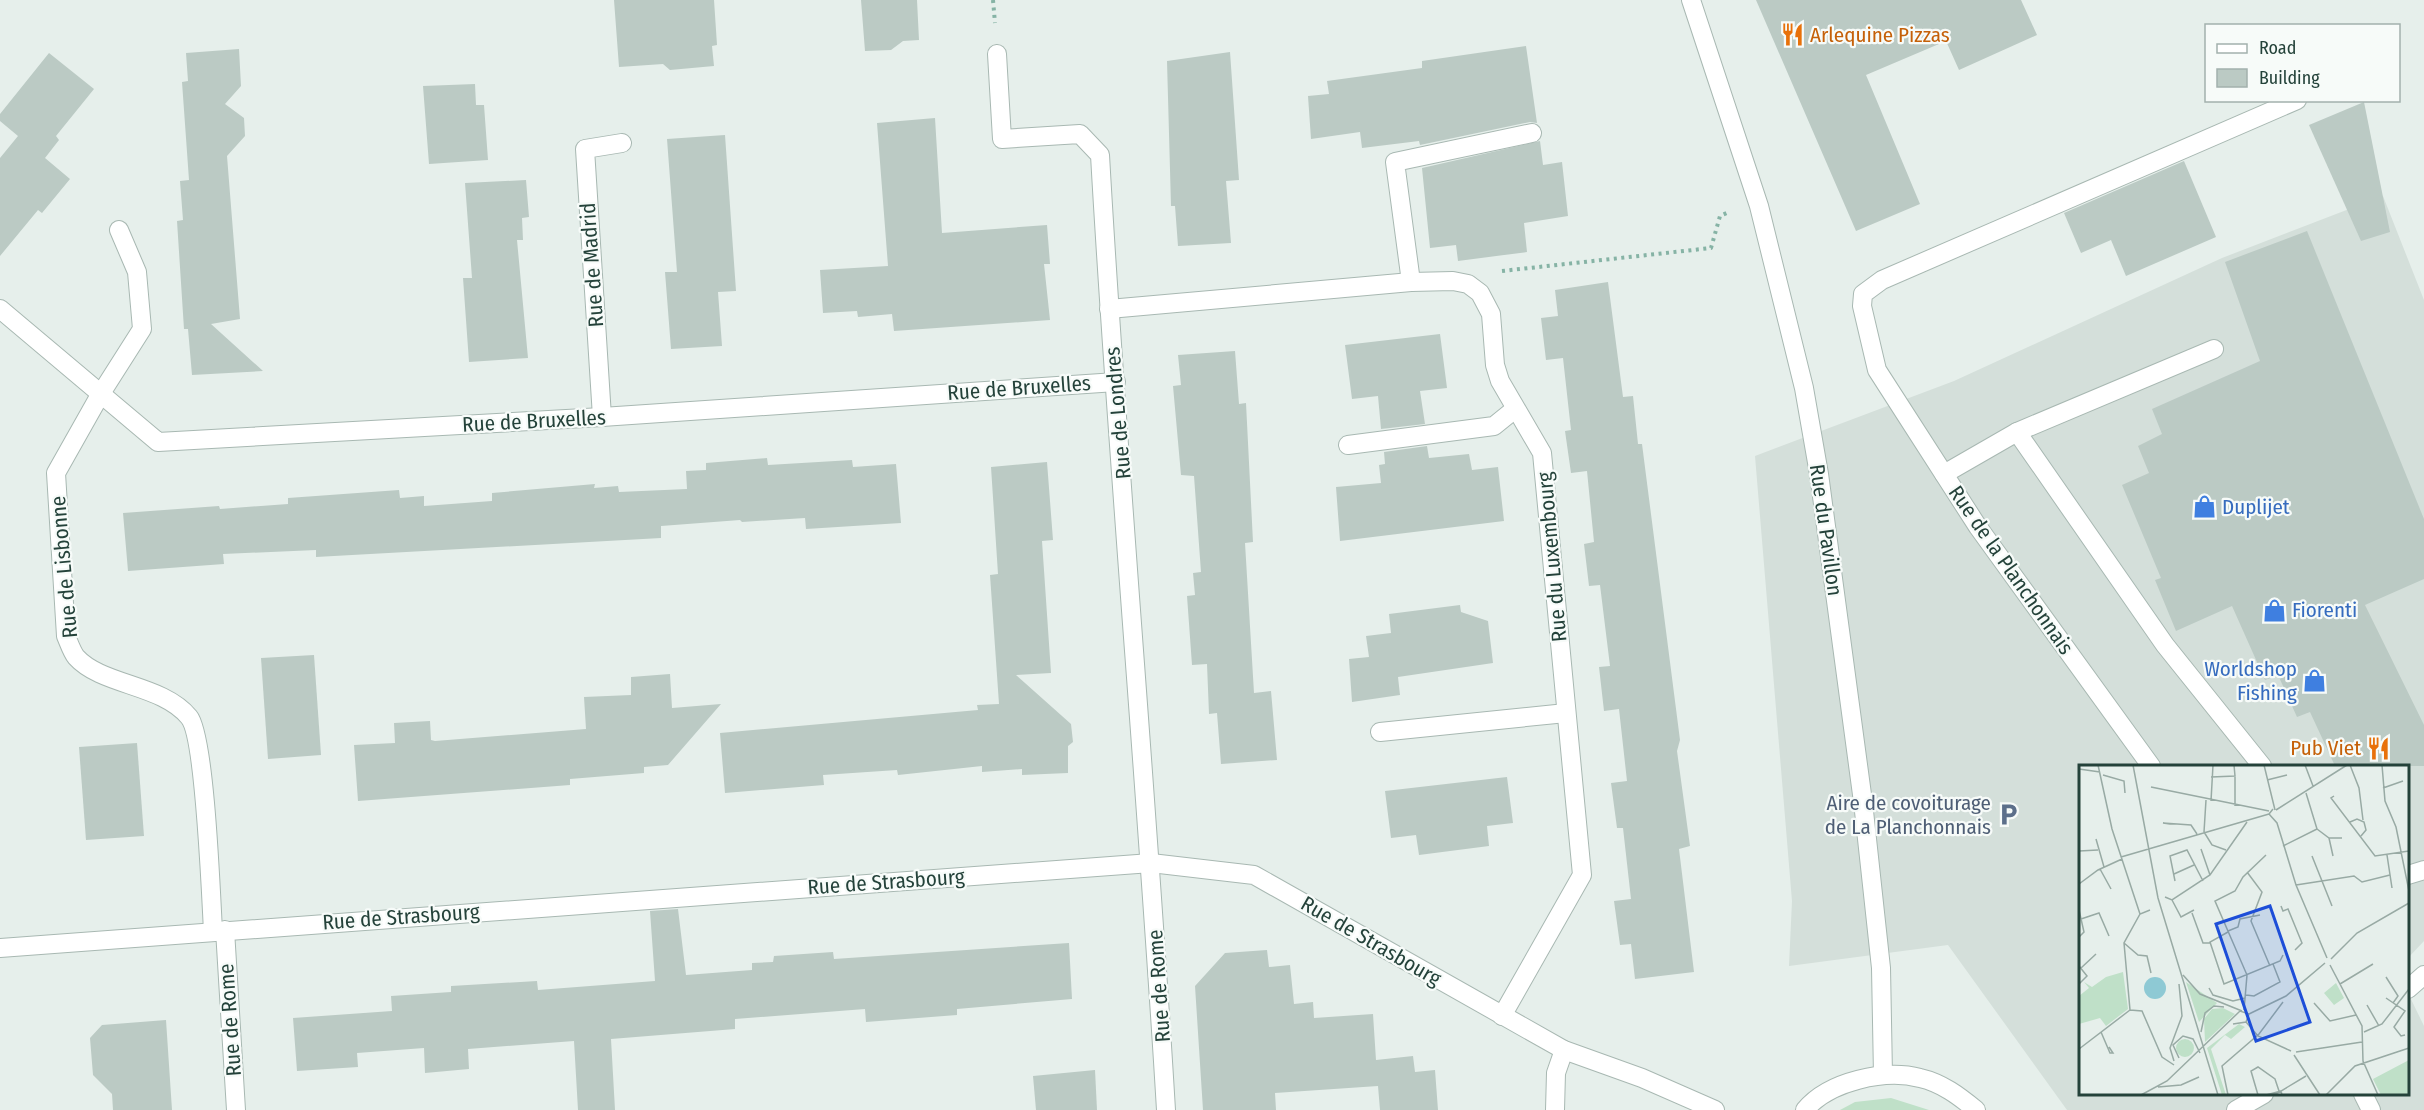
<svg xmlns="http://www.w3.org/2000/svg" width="2424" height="1110" viewBox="0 0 2424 1110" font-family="'Fira Sans Condensed',sans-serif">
	<rect width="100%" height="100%" fill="#e6efeb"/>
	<path fill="#d4dfda" d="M 2383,196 L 2424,300 L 2424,941 L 2408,958 L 2408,766 L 2080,766 L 2080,1094 L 2408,1094 L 2408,993 L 2424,1026 L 2424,1110 L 2067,1110 L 1948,945 L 1789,966 L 1792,901 L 1755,456 L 1954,381 L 2222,258 Z"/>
	<path fill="#bfe0c8" d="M 1891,1098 L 1929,1110 L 1840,1110 L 1855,1102 Z"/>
	<g fill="#bbcac4">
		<path d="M 614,0 L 714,0 L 717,45 L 712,46 L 714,66 L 670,70 L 663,64 L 619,67 Z"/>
		<path d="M 861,0 L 917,0 L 919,40 L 903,41 L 891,50 L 865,51 Z"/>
		<path d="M 1756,0 L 2021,0 L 2037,35 L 1959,70 L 1946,41 L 1866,75 L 1920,204 L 1856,231 Z"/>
		<path d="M 1526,46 L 1537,123 L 1530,122 L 1420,145 L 1419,141 L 1362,148 L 1360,132 L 1311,139 L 1308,96 L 1329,94 L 1327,81 L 1422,68 L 1422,61 Z"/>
		<path d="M 239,49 L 241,86 L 225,104 L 244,118 L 245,136 L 227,156 L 240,319 L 211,324 L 263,371 L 192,375 L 188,329 L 184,329 L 177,221 L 183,220 L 180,181 L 189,180 L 182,82 L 188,81 L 186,53 Z"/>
		<path d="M 1230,52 L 1239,180 L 1226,181 L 1231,243 L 1178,246 L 1175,206 L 1171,206 L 1167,61 Z"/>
		<path d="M 49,53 L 94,89 L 56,136 L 59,140 L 45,158 L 70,179 L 42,213 L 38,210 L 0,256 L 0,158 L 18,136 L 0,121 L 0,114 Z"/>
		<path d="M 475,84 L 476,105 L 484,105 L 488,160 L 429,164 L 423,86 Z"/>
		<path d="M 2364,102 L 2390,232 L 2361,241 L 2309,125 Z"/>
		<path d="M 935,118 L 942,233 L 1047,225 L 1050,264 L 1044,264 L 1050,320 L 894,331 L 892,314 L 858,317 L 857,311 L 823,313 L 820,270 L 888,266 L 877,123 Z"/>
		<path d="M 725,135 L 736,291 L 718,292 L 722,346 L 671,349 L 665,272 L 677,272 L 667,139 Z"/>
		<path d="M 1540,141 L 1543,165 L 1562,162 L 1568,216 L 1524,223 L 1527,252 L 1458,261 L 1456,245 L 1430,248 L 1422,168 Z"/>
		<path d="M 2184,161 L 2216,237 L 2126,276 L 2111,240 L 2081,253 L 2064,213 Z"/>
		<path d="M 526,180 L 529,217 L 522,218 L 523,240 L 517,240 L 528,358 L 469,362 L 463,278 L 472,278 L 465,183 Z"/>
		<path d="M 2307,231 L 2424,519 L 2424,579 L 2365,605 L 2424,725 L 2424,766 L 2335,766 L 2310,712 L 2297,717 L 2278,675 L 2265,680 L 2232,606 L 2176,631 L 2155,580 L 2161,578 L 2122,485 L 2149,473 L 2138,446 L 2162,434 L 2152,409 L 2260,361 L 2225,262 Z"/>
		<path d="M 1608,282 L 1623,397 L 1633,396 L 1638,444 L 1642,444 L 1680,740 L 1677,751 L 1690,846 L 1679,849 L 1694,972 L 1635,979 L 1631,944 L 1620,945 L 1614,901 L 1631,899 L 1623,828 L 1617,828 L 1611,783 L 1627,781 L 1619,709 L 1604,711 L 1599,667 L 1610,666 L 1600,585 L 1589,586 L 1584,544 L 1594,542 L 1587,471 L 1571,473 L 1565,431 L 1571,430 L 1563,358 L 1546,360 L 1541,318 L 1558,316 L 1555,290 Z"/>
		<path d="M 1440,334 L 1447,388 L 1420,391 L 1425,424 L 1381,429 L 1378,396 L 1352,399 L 1345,345 Z"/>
		<path d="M 1235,351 L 1239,404 L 1246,403 L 1253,542 L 1245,543 L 1254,693 L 1271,691 L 1277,760 L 1221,764 L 1217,713 L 1209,714 L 1207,664 L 1192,665 L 1187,596 L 1195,595 L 1193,573 L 1201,572 L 1194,476 L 1181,475 L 1173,386 L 1181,385 L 1178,355 Z"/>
		<path d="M 1427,446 L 1429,458 L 1469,454 L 1472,470 L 1498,467 L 1504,521 L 1340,541 L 1336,487 L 1381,483 L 1379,465 L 1385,464 L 1384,452 Z"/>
		<path d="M 767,458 L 768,465 L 852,460 L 853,467 L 896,464 L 901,523 L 806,529 L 805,518 L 742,522 L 740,520 L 661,526 L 661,538 L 316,557 L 316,550 L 223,554 L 224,564 L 128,571 L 123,513 L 219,506 L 220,509 L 288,504 L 288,498 L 399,490 L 400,498 L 424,496 L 424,506 L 492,501 L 492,493 L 595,484 L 594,488 L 618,486 L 619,492 L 687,489 L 686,471 L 706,470 L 706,463 Z"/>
		<path d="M 1047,462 L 1053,540 L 1042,541 L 1051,673 L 1016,675 L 1071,724 L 1073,742 L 1068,746 L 1068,773 L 1022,775 L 1022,769 L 982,772 L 982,766 L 898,775 L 897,770 L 823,775 L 824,785 L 725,793 L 720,733 L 978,710 L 977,705 L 999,704 L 990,575 L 998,574 L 991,467 Z"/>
		<path d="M 1460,605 L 1461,612 L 1488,621 L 1493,663 L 1398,677 L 1400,695 L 1352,702 L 1349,659 L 1369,657 L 1366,636 L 1391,633 L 1389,614 Z"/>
		<path d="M 314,655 L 321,755 L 268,759 L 261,658 Z"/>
		<path d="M 670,674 L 672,708 L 721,704 L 668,765 L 644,767 L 644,773 L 570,779 L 570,785 L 358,801 L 354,745 L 395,743 L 394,723 L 430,721 L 431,740 L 435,741 L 586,729 L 584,697 L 631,695 L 631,677 Z"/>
		<path d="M 137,743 L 144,836 L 86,840 L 79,747 Z"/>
		<path d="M 1507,777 L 1513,823 L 1487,826 L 1489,846 L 1419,855 L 1416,835 L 1391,838 L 1385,791 Z"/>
		<path d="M 678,909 L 686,975 L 752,970 L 752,963 L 773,962 L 774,956 L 833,952 L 834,959 L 1069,943 L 1072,999 L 957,1009 L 957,1015 L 866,1022 L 865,1009 L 735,1019 L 735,1029 L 611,1039 L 615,1110 L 578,1110 L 574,1041 L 468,1049 L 469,1069 L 425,1073 L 424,1048 L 357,1053 L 358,1067 L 297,1071 L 293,1018 L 392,1011 L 391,996 L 451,992 L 451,986 L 537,981 L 538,990 L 655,981 L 650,911 Z"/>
		<path d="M 1267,950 L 1269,967 L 1290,965 L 1294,1004 L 1313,1002 L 1314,1018 L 1373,1014 L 1376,1060 L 1413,1056 L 1415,1072 L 1435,1070 L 1438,1110 L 1380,1110 L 1378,1086 L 1275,1093 L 1276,1110 L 1203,1110 L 1195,986 L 1225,953 Z"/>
		<path d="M 166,1020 L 172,1110 L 113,1110 L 112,1094 L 93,1075 L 90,1038 L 102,1025 Z"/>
		<path d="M 1095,1070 L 1097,1110 L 1036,1110 L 1033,1076 Z"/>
	</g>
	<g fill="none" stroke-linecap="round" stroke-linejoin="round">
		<defs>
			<g id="minor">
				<path d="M 1691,0 L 1759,206 L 1804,388 L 1819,474 L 1863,802 L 1881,968 L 1883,1075"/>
				<path d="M 997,54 L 1002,139 L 1080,134 L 1100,155 C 1118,473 1147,791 1166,1110"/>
				<path d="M 119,230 L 137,272 L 142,329 L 100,395 L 56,473 L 66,636 C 69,643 72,652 76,657 C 102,686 162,684 189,717 C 205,736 211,896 213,931"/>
				<path d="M 1411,282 L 1395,162 L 1532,133"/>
				<path d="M 0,309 L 158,442 L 602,417 L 1116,382"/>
				<path d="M 1109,309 L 1411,282 L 1453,281 L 1468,284 L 1480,293 L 1491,314 L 1495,365 L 1500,381 L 1542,453 L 1582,875 L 1502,1016"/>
				<path d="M 602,417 L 585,149 L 622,143"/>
				<path d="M 2017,432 L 2165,645 L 2262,766"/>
				<path d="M 1348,445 L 1494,426 L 1515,409"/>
				<path d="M 1944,474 L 2017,432 L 2214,349"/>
				<path d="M 1380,732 L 1566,713"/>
				<path d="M 2151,766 L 1978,527 L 1877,370 L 1862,306 L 1863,294 L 1882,280 L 2297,100"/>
				<path d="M 2408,875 L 2424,870"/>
				<path d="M 225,930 L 236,1110"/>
				<path d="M 0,948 L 1151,863 L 1254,875 L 1564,1050 L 1642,1078 L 1715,1110"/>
				<path d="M 2408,989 L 2424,975"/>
				<path d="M 2363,1094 L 2371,1110"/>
				<path d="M 1555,1110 L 1556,1073 L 1564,1050"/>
				<path d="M 1805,1110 C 1829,1081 1885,1069 1920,1078 C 1942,1083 1959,1096 1976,1110"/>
				<path d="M 2236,1110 L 2264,1094"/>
			</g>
		</defs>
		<use href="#minor" stroke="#a8b8b2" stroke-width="20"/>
		<g stroke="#86b3a5" stroke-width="4" stroke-dasharray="3 4.5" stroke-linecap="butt">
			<path d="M 993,0 L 995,23"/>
			<path d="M 1502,271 L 1711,248 L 1720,216 L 1729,212"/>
		</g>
		<use href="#minor" stroke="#fff" stroke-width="18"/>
	</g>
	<defs>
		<symbol id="restaurant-bare" viewBox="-9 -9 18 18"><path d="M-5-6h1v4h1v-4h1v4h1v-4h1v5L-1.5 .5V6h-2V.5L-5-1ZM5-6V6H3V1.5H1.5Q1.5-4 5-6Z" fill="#e8710a" stroke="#f7fbf9" stroke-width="2.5" paint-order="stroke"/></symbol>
		<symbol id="shop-bare" viewBox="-9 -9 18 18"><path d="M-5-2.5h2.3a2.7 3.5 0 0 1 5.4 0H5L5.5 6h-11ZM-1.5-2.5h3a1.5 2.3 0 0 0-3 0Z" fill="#3f7fe0" stroke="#f7fbf9" stroke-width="2.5" paint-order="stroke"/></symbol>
		<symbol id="parking-bare" viewBox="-9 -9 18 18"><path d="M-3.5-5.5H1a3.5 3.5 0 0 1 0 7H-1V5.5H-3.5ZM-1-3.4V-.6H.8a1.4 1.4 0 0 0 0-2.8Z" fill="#5c6f8a" stroke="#f7fbf9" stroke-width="2.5" paint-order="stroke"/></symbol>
	</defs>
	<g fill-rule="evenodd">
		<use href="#restaurant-bare" x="1776" y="18" width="33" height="33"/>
		<use href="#shop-bare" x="2188" y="490" width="33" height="33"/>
		<use href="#shop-bare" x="2258" y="594" width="33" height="33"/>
		<use href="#shop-bare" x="2298" y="664" width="33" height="33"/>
		<use href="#restaurant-bare" x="2362" y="732" width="33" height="33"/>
		<use href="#parking-bare" x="1992" y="798" width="33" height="33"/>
	</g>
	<g text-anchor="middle" stroke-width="4.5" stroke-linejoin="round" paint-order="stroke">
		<g font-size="21" fill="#c56008" stroke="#f7fbf9" text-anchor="start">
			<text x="1810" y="42">Arlequine Pizzas</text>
			<text x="2361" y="755" text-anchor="end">Pub Viet</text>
		</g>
		<g font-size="21" fill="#24423a" stroke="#f7fbf9">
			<text transform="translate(592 265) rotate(-94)" y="7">Rue de Madrid</text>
			<text transform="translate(1019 388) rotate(-4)" y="7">Rue de Bruxelles</text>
			<text transform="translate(1118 413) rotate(-95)" y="7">Rue de Londres</text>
			<text transform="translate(534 421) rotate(-3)" y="7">Rue de Bruxelles</text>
			<text transform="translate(1826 530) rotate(82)" y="7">Rue du Pavillon</text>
			<text transform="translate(1552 557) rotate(-95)" y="7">Rue du Luxembourg</text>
			<text transform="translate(64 567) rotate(-95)" y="7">Rue de Lisbonne</text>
			<text transform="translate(2011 570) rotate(55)" y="7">Rue de la Planchonnais</text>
			<text transform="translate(886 882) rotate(-4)" y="7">Rue de Strasbourg</text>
			<text transform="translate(401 917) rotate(-4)" y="7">Rue de Strasbourg</text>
			<text transform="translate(1371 941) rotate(30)" y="7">Rue de Strasbourg</text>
			<text transform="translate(1159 986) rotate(-94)" y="7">Rue de Rome</text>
			<text transform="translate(230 1020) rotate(-94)" y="7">Rue de Rome</text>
		</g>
		<g font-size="21" fill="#366cbe" stroke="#f7fbf9" text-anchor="start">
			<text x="2222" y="514">Duplijet</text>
			<text x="2292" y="617">Fiorenti</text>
			<text x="2297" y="676" text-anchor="end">Worldshop<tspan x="2297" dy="24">Fishing</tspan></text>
		</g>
		<g font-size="21" fill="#4e5e75" stroke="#f7fbf9" text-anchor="end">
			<text x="1991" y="810">Aire de covoiturage<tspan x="1991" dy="24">de La Planchonnais</tspan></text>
		</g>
	</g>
	<g transform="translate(2079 765)">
		<rect width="330" height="330" fill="#e6efeb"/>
		<path d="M 44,207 L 49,244 L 27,261 L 21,253 L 0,259 L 0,231 L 10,223 L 5,217 L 13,222 L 27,212 ZM 107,217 L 138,238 L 120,257 ZM 257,218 L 265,233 L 255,240 L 245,228 ZM 144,243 L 156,249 L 126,277 L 125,254 L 133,244 ZM 160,259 L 166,262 L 152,274 L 146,270 L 132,284 L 147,330 L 143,330 L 128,283 ZM97 283a9 9 0 1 1 18 0a9 9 0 1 1-18 0ZM 330,295 L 330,330 L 302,330 L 294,314 Z" fill="#bfe0c8"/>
		<path d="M65 223a11 11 0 1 1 22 0a11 11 0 1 1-22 0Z" fill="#8ec9d4"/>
		<path fill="none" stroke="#98aaa4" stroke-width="1.5" d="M 19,0 L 33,64 L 61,149M 54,0 L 79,133 L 139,330M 185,0 L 196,45M 226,0 L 234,21M 271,0 L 280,23 L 284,55M 303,0 L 306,36 L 317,62 L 330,126M 0,4 L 21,7M 24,10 L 45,16 L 46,28M 156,11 L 156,41M 132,12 L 156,11 L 155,0M 188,15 L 208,10M 72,22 L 190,46M 304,23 L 324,16M 227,28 L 238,64M 255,31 L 252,33 L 296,91 L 330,86M 127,35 L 125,67 L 133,80 L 147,85M 132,36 L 134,0M 194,44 L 190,49 L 198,58 L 217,120 L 248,193M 197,45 L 268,0M 271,57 L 278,54 L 285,57 L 287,65 L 282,71M 91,59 L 84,58 L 112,60 L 118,69M 238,64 L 250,73 L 263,73M 250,73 L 254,91M 17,74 L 25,102M 204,81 L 238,64M 122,84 L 131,110M 0,86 L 19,85M 308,90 L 313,123M 233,91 L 253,141M 42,92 L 190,49M 21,104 L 32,124M 168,107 L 183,127 L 172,156 L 191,201M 95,109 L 115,100M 96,116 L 91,91 L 108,85 L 124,116M 0,119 L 19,105 L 43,94M 217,120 L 275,111 L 283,117 L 311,110M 86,132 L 93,135 L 131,110 L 168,57M 93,135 L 102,152 L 115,145M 202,141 L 204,146 L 209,144 L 223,178 L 216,185M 0,145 L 5,167 L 0,172M 113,148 L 124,178 L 131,178M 2,154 L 20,148 L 30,171M 149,166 L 159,162 L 161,154 L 181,150M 149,167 L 131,177 L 145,219 L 201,196 L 204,190M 45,178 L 59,190 L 68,191 L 72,208M 252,194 L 278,168 L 330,138M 251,200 L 283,261 L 284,296 L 299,330M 0,201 L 8,211 L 0,219M 2,203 L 17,189M 104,210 L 121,229 L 163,246M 307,212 L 319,231 L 314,238M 261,219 L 294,199M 130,223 L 134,230 L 154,236 L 166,233M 167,230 L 175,231 L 201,217 L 194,199M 307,233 L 326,246 L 315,262 L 322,271 L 326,270M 235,238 L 251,256 L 277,250M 288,240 L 300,261M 51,245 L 63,246 L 83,292 L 95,300M 165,245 L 168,210 L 136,136 L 156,126 L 164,112 L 187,90M 170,249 L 207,231 L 246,198M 167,257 L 179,271 L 212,286M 154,259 L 167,257 L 170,249M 22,267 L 31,288 L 34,288 L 30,282M 122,267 L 126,248 L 135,241 L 145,242M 285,267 L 303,259 L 330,224M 0,284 L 51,245 L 45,178 L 61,149 L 71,145M 217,287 L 283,277M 215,290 L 241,330M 100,293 L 94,280 L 104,271 L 114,274 L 121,288M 95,296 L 91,283 L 103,251 L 100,219M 79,322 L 102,320 L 120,312M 62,330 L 88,316 L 161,246 L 170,249M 149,330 L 143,301 L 180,269 L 204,237M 179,330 L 172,306 L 179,302 L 196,314 L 200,326M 187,330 L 202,326 L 195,330M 203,330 L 202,326 L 227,311M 247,330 L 276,301 L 330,283"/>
		<path fill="#1d4ed8" fill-opacity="0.15" stroke="#1d4ed8" stroke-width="3" d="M 191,141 L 231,257 L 177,276 L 137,159 Z"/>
		<rect width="330" height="330" fill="none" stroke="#24423a" stroke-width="3"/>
	</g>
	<rect x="2205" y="24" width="195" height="78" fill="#f7fbf9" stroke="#a3b1ad" stroke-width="1.5"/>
	<rect x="2217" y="44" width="30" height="9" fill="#ffffff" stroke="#a3b1ad" stroke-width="1.5"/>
	<text x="2259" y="54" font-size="18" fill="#24423a">Road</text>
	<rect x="2217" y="69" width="30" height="18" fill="#bbcac4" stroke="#a3b1ad" stroke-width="1.5"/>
	<text x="2259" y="84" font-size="18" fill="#24423a">Building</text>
</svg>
